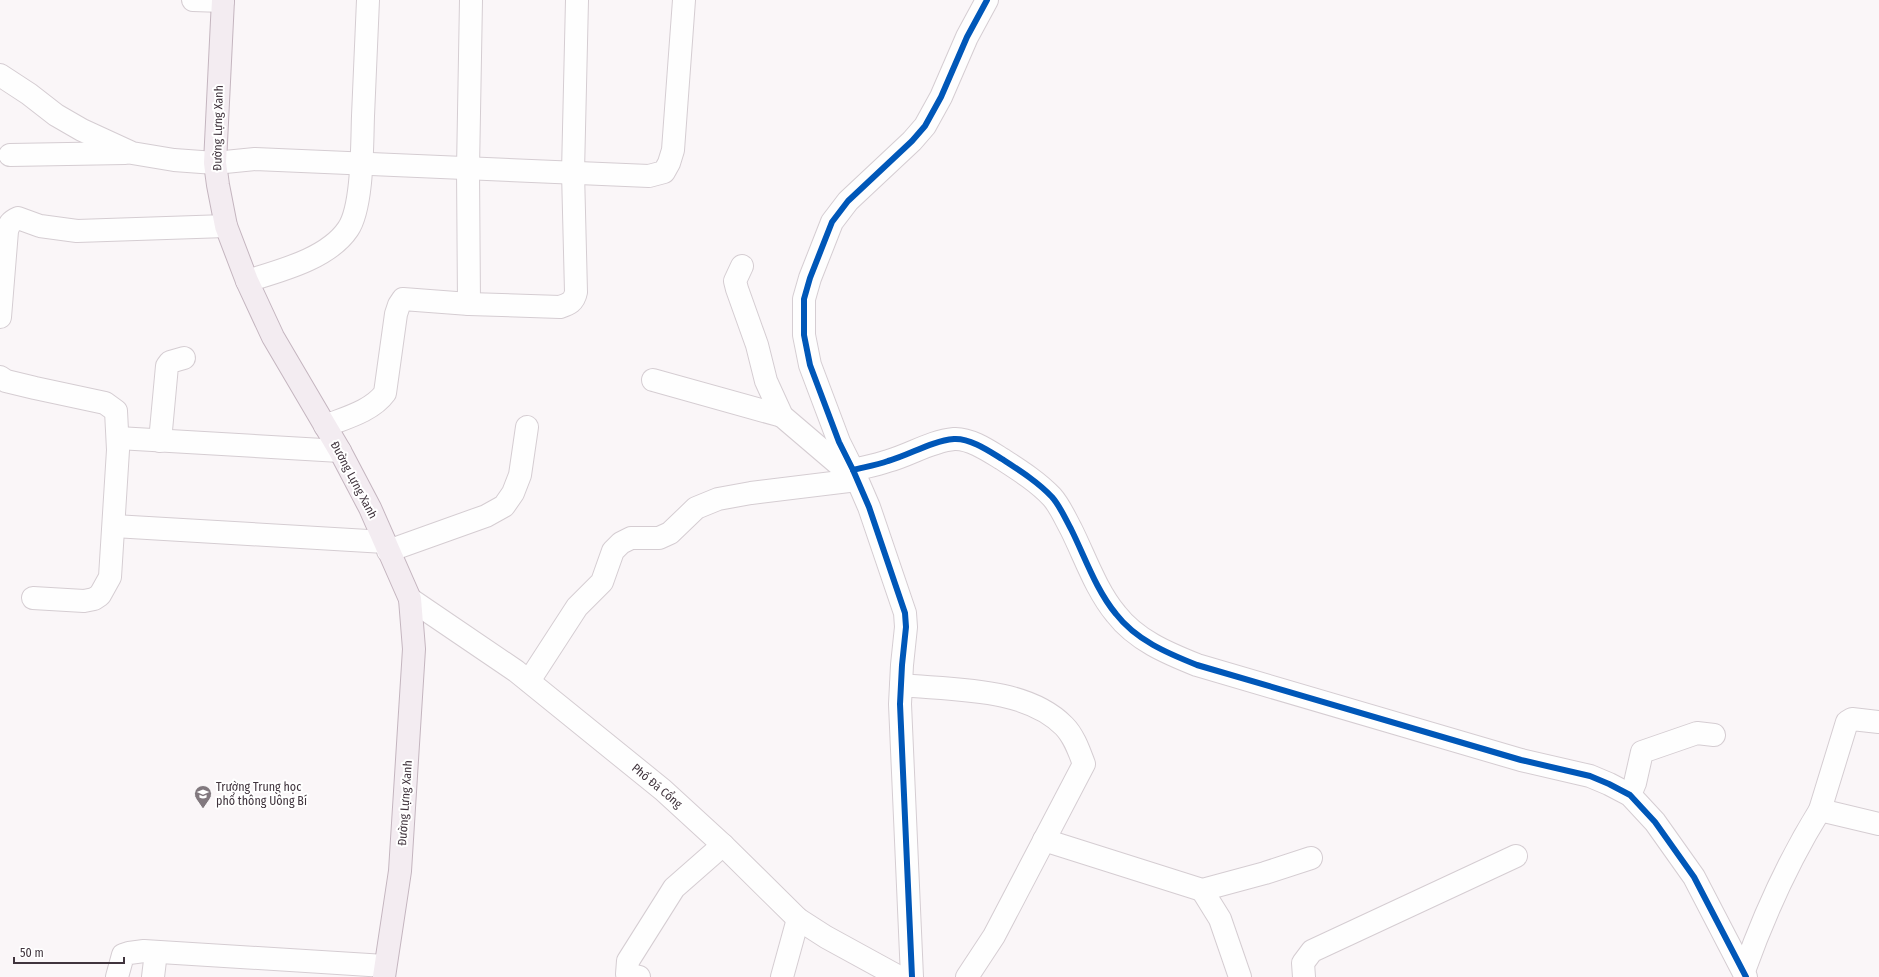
<svg xmlns="http://www.w3.org/2000/svg" width="1879" height="977" viewBox="0 0 1879 977" font-family="'Fira Sans Condensed',sans-serif">
	<rect width="100%" height="100%" fill="#faf6f8"/>
	<g fill="none" stroke-linecap="round" stroke-linejoin="round">
		<defs>
			<g id="minor">
				<path d="M 193,0 L 223,1"/>
				<path d="M 0,75 L 29,94 L 56,115 L 82,130 L 132,153 L 174,160 L 215,163 L 255,159 L 649,176 L 664,172 L 669,163 L 673,150 L 684,0"/>
				<path d="M 10,155 L 125,153"/>
				<path d="M 742,266 L 735,281 L 737,289 L 757,345 L 766,381 L 782,416 L 850,474"/>
				<path d="M 247,281 C 279,271 328,259 348,229 C 363,207 362,143 363,116 C 365,77 366,39 368,0"/>
				<path d="M 469,304 L 468,169 L 471,0"/>
				<path d="M 0,317 L 7,231 C 9,224 11,221 18,218 L 40,226 L 77,231 L 226,226"/>
				<path d="M 0,377 L 6,381 L 35,388 L 105,403 L 116,411 L 118,450 L 110,577 L 100,595 L 94,599 L 84,601 L 33,598"/>
				<path d="M 653,380 L 782,416"/>
				<path d="M 325,426 C 345,418 372,411 385,393 L 396,314 L 399,305 L 403,299 L 469,304 L 560,307 C 569,304 574,302 576,292 L 573,172 L 577,0"/>
				<path d="M 118,438 L 340,451"/>
				<path d="M 160,441 L 167,366 L 170,362 L 184,358"/>
				<path d="M 853,470 C 865,467 877,465 888,461 C 910,455 931,441 954,439 C 970,438 989,451 1002,459 C 1019,470 1038,482 1052,497 C 1060,506 1065,518 1071,529 C 1085,557 1096,590 1116,614 C 1136,640 1167,653 1197,665 L 1521,760 L 1590,776 L 1609,784 L 1630,795 L 1655,822 L 1694,877 L 1746,977"/>
				<path d="M 114,526 L 385,542"/>
				<path d="M 388,551 L 486,516 L 504,506 L 513,493 L 520,475 L 527,427"/>
				<path d="M 410,599 L 516,671 L 663,790 L 723,845 L 798,919 L 826,937 L 899,977"/>
				<path d="M 529,681 L 577,607 L 602,582 L 613,551 L 621,543 L 631,538 L 659,538 L 670,533 L 696,508 L 718,499 L 751,493 L 857,480"/>
				<path d="M 901,685 C 952,690 1026,687 1064,726 C 1074,736 1079,751 1084,764 L 994,936 L 967,977"/>
				<path d="M 1630,795 L 1635,783 L 1642,752 L 1697,733 L 1714,735"/>
				<path d="M 1820,810 L 1847,722 L 1852,719 L 1879,722"/>
				<path d="M 1044,840 L 1202,890 L 1265,873 L 1311,858"/>
				<path d="M 1202,890 L 1220,919 L 1240,977"/>
				<path d="M 1744,971 C 1764,915 1789,860 1820,810 L 1879,824"/>
				<path d="M 117,977 L 123,955 L 129,953 L 144,951 L 385,966"/>
				<path d="M 153,977 L 156,952"/>
				<path d="M 639,977 L 627,974 L 628,961 L 674,888 L 723,845"/>
				<path d="M 782,977 L 798,919"/>
				<path d="M 912,977 L 900,704 L 902,665 L 906,627 L 905,613 L 869,507 L 853,470 L 839,442 L 810,365 L 804,335 L 804,299 L 810,278 L 832,222 L 848,201 L 912,141 L 925,126 L 941,97 L 967,37 L 987,0"/>
				<path d="M 1304,977 L 1303,963 L 1312,951 L 1516,856"/>
			</g>
			<path id="major" d="M 223,0 L 215,163 L 218,185 L 226,226 L 247,281 L 273,337 L 340,451 L 370,508 L 410,599 L 414,649 L 400,871 L 384,977"/>
		</defs>
		<use href="#minor" stroke="#d5cdd2" stroke-width="24"/>
		<use href="#major" stroke="#c4b5bf" stroke-width="24"/>
		<use href="#minor" stroke="#fefefe" stroke-width="22"/>
		<use href="#major" stroke="#f3ecf1" stroke-width="22"/>
		<defs>
			<g id="cycleway">
				<path d="M 853,470 C 865,467 877,465 888,461 C 910,455 931,441 954,439 C 970,438 989,451 1002,459 C 1019,470 1038,482 1052,497 C 1060,506 1065,518 1071,529 C 1085,557 1096,590 1116,614 C 1136,640 1167,653 1197,665 L 1521,760 L 1590,776 L 1609,784 L 1630,795 L 1655,822 L 1694,877 L 1746,977"/>
				<path d="M 912,977 L 900,704 L 902,665 L 906,627 L 905,613 L 869,507 L 853,470 L 839,442 L 810,365 L 804,335 L 804,299 L 810,278 L 832,222 L 848,201 L 912,141 L 925,126 L 941,97 L 967,37 L 987,0"/>
			</g>
		</defs>
		<use href="#cycleway" stroke="#fff" stroke-width="8"/>
		<use href="#cycleway" stroke="#0057b8" stroke-width="6"/>
	</g>
	<defs>
		<symbol id="school-pin" viewBox="-11 -11 22 30"><path d="M0 17L-7.5 6A9.5 9.5 0 1 1 7.5 6Z" fill="#81787e" stroke="#fff"/><path d="M0-5L7-2L0 1L-7-2ZM-4 1L0 2.5L4 1V4Q0 6-4 4Z" fill="#fff"/></symbol>
	</defs>
	<g fill-rule="evenodd">
		<use href="#school-pin" x="193" y="784" width="20" height="27"/>
	</g>
	<g text-anchor="middle" stroke-width="4" stroke-linejoin="round" paint-order="stroke">
		<g font-size="12" fill="#40343d" stroke="#fff">
			<text transform="translate(218 128) rotate(-89)" y="4">Đường Lựng Xanh</text>
			<text transform="translate(354 480) rotate(62)" y="4">Đường Lựng Xanh</text>
			<text transform="translate(657 786) rotate(40)" y="4">Phố Đá Cổng</text>
			<text transform="translate(405 803) rotate(-86)" y="4">Đường Lựng Xanh</text>
		</g>
		<g font-size="12" fill="#40343d" stroke="#fff" text-anchor="start">
			<text x="216" y="791">Trường Trung học<tspan x="216" dy="14">phổ thông Uông Bí</tspan></text>
		</g>
	</g>
	<path d="M14 957v6h110v-6" fill="none" stroke="#40343d" stroke-width="2"/>
	<text x="20" y="957" font-size="12" fill="#40343d" stroke="#ffffff" stroke-width="3" paint-order="stroke">50 m</text>
</svg>
